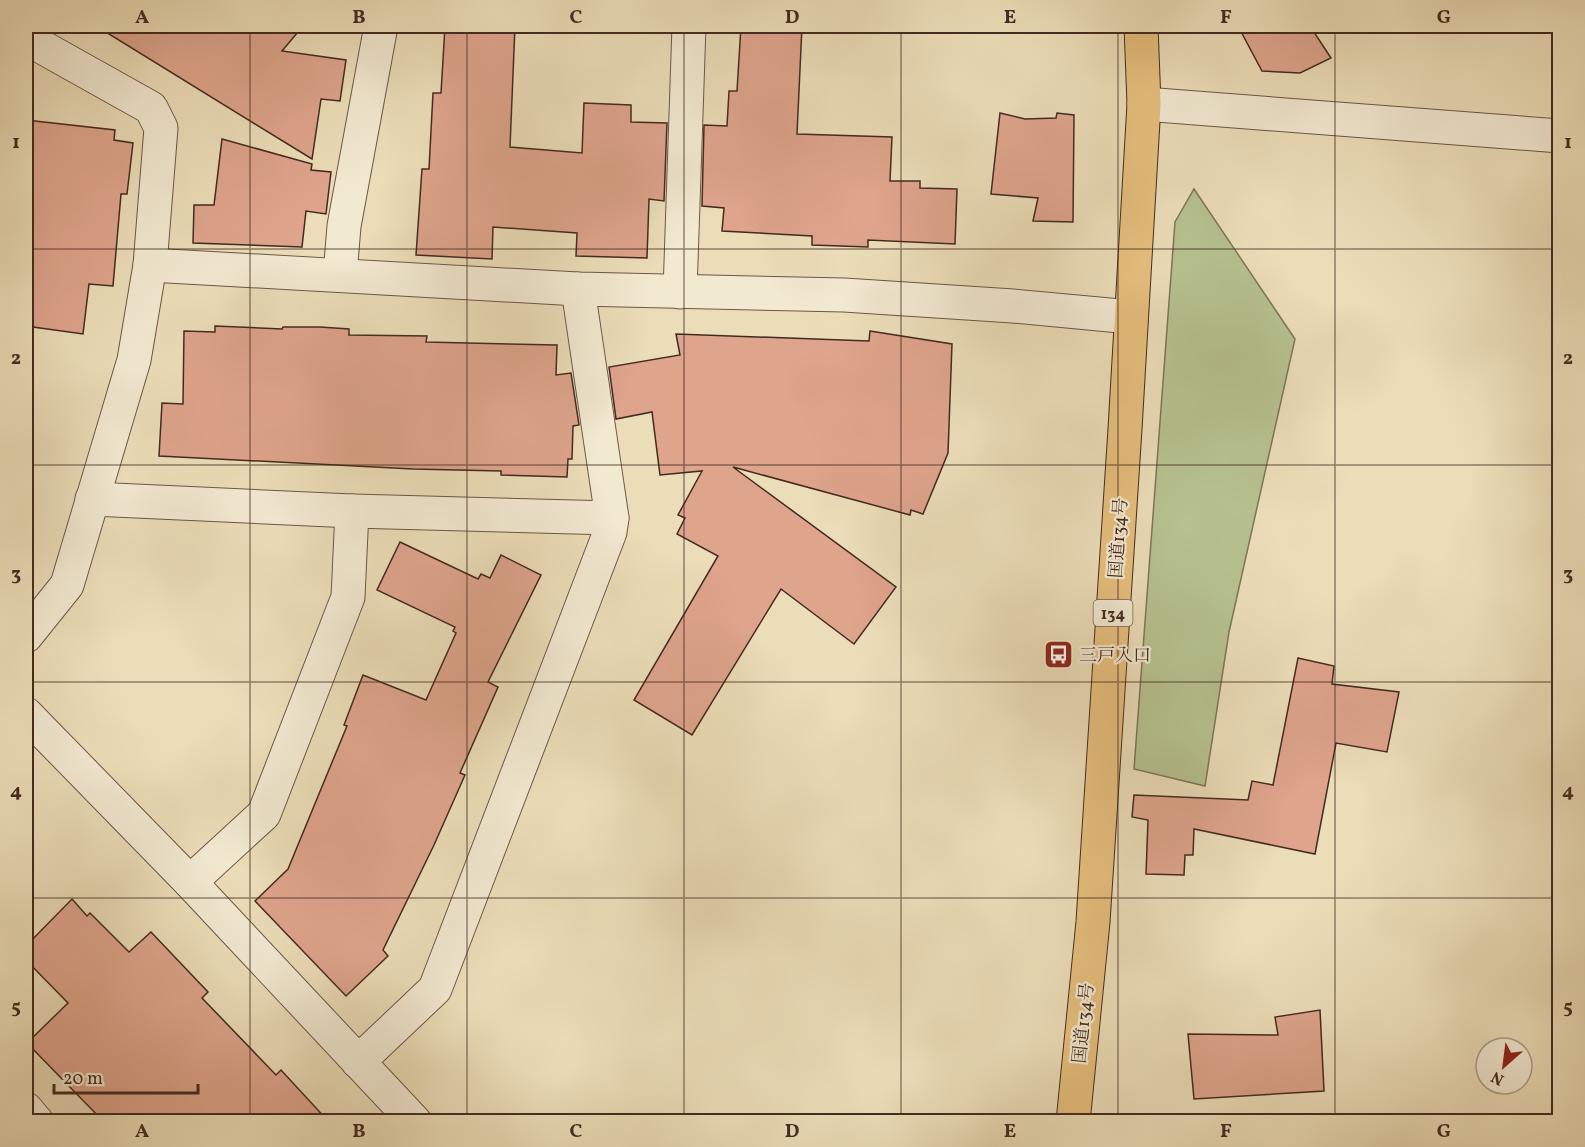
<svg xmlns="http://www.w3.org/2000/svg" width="1585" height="1147" viewBox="0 0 1585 1147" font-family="Vollkorn,'Noto Serif JP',serif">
	<rect width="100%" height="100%" fill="#ebddb8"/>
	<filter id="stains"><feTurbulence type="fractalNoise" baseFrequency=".00333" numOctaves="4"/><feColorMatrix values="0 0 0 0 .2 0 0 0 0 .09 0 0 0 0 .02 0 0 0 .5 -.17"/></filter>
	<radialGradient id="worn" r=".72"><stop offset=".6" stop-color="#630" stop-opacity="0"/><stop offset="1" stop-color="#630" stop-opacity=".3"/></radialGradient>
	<path fill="#b6c190" stroke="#7c7658" stroke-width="1.5" d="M 1194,189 L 1295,339 L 1229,632 L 1205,786 L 1134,769 L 1175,222 Z"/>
	<g fill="#dea48c" stroke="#432a20" stroke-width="1.5">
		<path d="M 96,26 L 303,26 L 282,51 L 346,60 L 340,101 L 321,99 L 312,159 Z"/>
		<path d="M 445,26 L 515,26 L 510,147 L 582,153 L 584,103 L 631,105 L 631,122 L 667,123 L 664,201 L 649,199 L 647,258 L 576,256 L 577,233 L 493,227 L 492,259 L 416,255 L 422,169 L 429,169 L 433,93 L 441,93 Z"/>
		<path d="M 741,26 L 802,26 L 797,134 L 892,137 L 890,181 L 920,181 L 920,188 L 957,189 L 955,244 L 868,240 L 868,247 L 812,245 L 812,236 L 722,231 L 724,208 L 702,206 L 704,125 L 727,126 L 729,91 L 737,91 Z"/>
		<path d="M 1238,26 L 1310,26 L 1331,58 L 1300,73 L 1262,71 Z"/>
		<path d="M 1000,113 L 1025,119 L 1056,118 L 1057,113 L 1074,115 L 1073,222 L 1033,221 L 1038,198 L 991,194 Z"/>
		<path d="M 26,120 L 115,130 L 114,140 L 133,143 L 127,194 L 121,194 L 113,286 L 89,284 L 83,334 L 26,326 Z"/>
		<path d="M 222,139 L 312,164 L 311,170 L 331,172 L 326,214 L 306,211 L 302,247 L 193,243 L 194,205 L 214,205 Z"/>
		<path d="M 215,326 L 282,329 L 283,327 L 320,327 L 349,329 L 349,335 L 427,336 L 426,342 L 557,345 L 556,375 L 571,373 L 579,425 L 573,426 L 572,459 L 568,459 L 567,477 L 501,475 L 501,471 L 413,469 L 159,456 L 162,403 L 183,404 L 184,331 L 215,332 Z"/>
		<path d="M 870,331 L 952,344 L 948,453 L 923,514 L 911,510 L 910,515 L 733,467 L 896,587 L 854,644 L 781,589 L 692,735 L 634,700 L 718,556 L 677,534 L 685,518 L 678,515 L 702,471 L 660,475 L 652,412 L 616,419 L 609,367 L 680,355 L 676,334 L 869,341 Z"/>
		<path d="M 400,542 L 478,579 L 481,574 L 490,578 L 501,555 L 541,575 L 488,682 L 498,687 L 460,773 L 465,775 L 434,845 L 383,950 L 388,956 L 346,996 L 255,901 L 288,869 L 347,726 L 344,725 L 363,675 L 426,700 L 456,633 L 453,631 L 455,627 L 377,590 Z"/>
		<path d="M 1298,658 L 1334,666 L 1332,684 L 1399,692 L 1387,752 L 1336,743 L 1315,854 L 1194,829 L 1193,855 L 1185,855 L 1184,875 L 1146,874 L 1148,820 L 1132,817 L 1134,795 L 1248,800 L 1252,781 L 1273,785 Z"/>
		<path d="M 72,899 L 87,916 L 90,913 L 129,952 L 151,932 L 208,992 L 202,998 L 276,1075 L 281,1070 L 329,1122 L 104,1122 L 27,1043 L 68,1003 L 26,960 L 26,946 Z"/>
		<path d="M 1320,1010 L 1324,1091 L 1194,1099 L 1188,1034 L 1278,1035 L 1275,1017 Z"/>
	</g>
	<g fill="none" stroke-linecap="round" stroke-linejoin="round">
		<defs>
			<g id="minor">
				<path d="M 26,38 L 151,108 L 161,128 L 150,265 L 134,360 L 67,585 L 26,636"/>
				<path d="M 150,265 L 578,289 L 844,295 L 1013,306 L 1131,317"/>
				<path d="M 340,275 L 344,226 L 381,26"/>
				<path d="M 680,292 L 689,26"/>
				<path d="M 92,499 L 352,511 L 612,518"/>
				<path d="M 26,714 L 190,882 L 415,1122"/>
				<path d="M 190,882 L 264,814 L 348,597 L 352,511"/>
				<path d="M 358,1062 L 435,989 L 610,532 L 612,518 L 578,289"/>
				<path d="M 26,1109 L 37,1122"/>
			</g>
			<path id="tertiary" d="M 1144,104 L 1560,136"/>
			<path id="trunk" d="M 1073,1122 L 1093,922 L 1125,429 L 1144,104 L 1141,26"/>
		</defs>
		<use href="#minor" stroke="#6d5746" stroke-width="35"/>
		<use href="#tertiary" stroke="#6d5746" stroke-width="35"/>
		<use href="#trunk" stroke="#432a20" stroke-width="35"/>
		<use href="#minor" stroke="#f2e9d1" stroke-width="33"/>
		<use href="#tertiary" stroke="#f2e9d1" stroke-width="33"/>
		<use href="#trunk" stroke="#e6be7c" stroke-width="33"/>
	</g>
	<path fill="none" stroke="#432a20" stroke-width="1.5" stroke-opacity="0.55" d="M 250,26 L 250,1122M 467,26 L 467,1122M 684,26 L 684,1122M 901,26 L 901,1122M 1118,26 L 1118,1122M 1335,26 L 1335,1122M 26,249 L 1560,249M 26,465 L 1560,465M 26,682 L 1560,682M 26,898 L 1560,898"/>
	<defs>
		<symbol id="bus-square" viewBox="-11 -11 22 22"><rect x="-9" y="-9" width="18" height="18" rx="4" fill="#8f2418" stroke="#f2e9d1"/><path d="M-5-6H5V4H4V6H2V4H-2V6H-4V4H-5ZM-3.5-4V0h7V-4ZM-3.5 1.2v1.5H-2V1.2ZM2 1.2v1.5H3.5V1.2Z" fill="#fff"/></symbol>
	</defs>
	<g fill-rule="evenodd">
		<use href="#bus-square" x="1042" y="638" width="33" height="33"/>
	</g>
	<g text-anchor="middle" stroke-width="4.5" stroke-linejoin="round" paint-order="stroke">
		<rect fill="#f2e9d1" stroke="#786355" stroke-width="1.5" x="1093.5" y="600" width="39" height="26" rx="4.5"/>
		<g font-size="16" font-weight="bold" fill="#432a20">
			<text x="1113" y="619">134</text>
		</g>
		<g font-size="18" fill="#432a20" stroke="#f2e9d1">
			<text transform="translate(1118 538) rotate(-86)" y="6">国道134号</text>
			<text transform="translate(1083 1023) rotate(-84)" y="6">国道134号</text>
		</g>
		<g font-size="18" fill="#432a20" stroke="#f2e9d1" text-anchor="start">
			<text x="1079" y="661">三戸入口</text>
		</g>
	</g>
	<rect width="1585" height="1147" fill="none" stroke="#ebddb8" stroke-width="66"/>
	<g transform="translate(1504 1066) rotate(208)"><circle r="28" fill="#f2e9d1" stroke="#ac9d8a" stroke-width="1.5"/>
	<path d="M0-4.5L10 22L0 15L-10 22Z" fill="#8f2418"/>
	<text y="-9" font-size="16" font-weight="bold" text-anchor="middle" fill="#432a20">N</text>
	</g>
	<path d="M54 1084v9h144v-9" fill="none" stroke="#432a20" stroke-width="3"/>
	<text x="63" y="1084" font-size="18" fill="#432a20" stroke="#f2e9d1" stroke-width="4.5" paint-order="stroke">20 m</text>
	<rect x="33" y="33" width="1519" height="1081" fill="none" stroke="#432a20" stroke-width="2"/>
	<g font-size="20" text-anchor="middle" font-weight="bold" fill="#432a20">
		<text x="142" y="23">A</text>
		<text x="359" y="23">B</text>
		<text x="576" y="23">C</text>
		<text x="792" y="23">D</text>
		<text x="1010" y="23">E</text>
		<text x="1226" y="23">F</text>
		<text x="1444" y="23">G</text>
		<text x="16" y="148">1</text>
		<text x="1568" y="148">1</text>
		<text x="16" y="364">2</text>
		<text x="1568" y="364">2</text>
		<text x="16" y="580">3</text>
		<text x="1568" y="580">3</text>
		<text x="16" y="797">4</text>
		<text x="1568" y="797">4</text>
		<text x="16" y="1013">5</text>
		<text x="1568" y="1013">5</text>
		<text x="142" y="1137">A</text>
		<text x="359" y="1137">B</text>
		<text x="576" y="1137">C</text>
		<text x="792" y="1137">D</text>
		<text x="1010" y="1137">E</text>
		<text x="1226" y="1137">F</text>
		<text x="1444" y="1137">G</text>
	</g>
	<rect width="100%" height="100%" filter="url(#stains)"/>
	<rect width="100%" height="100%" fill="url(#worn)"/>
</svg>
